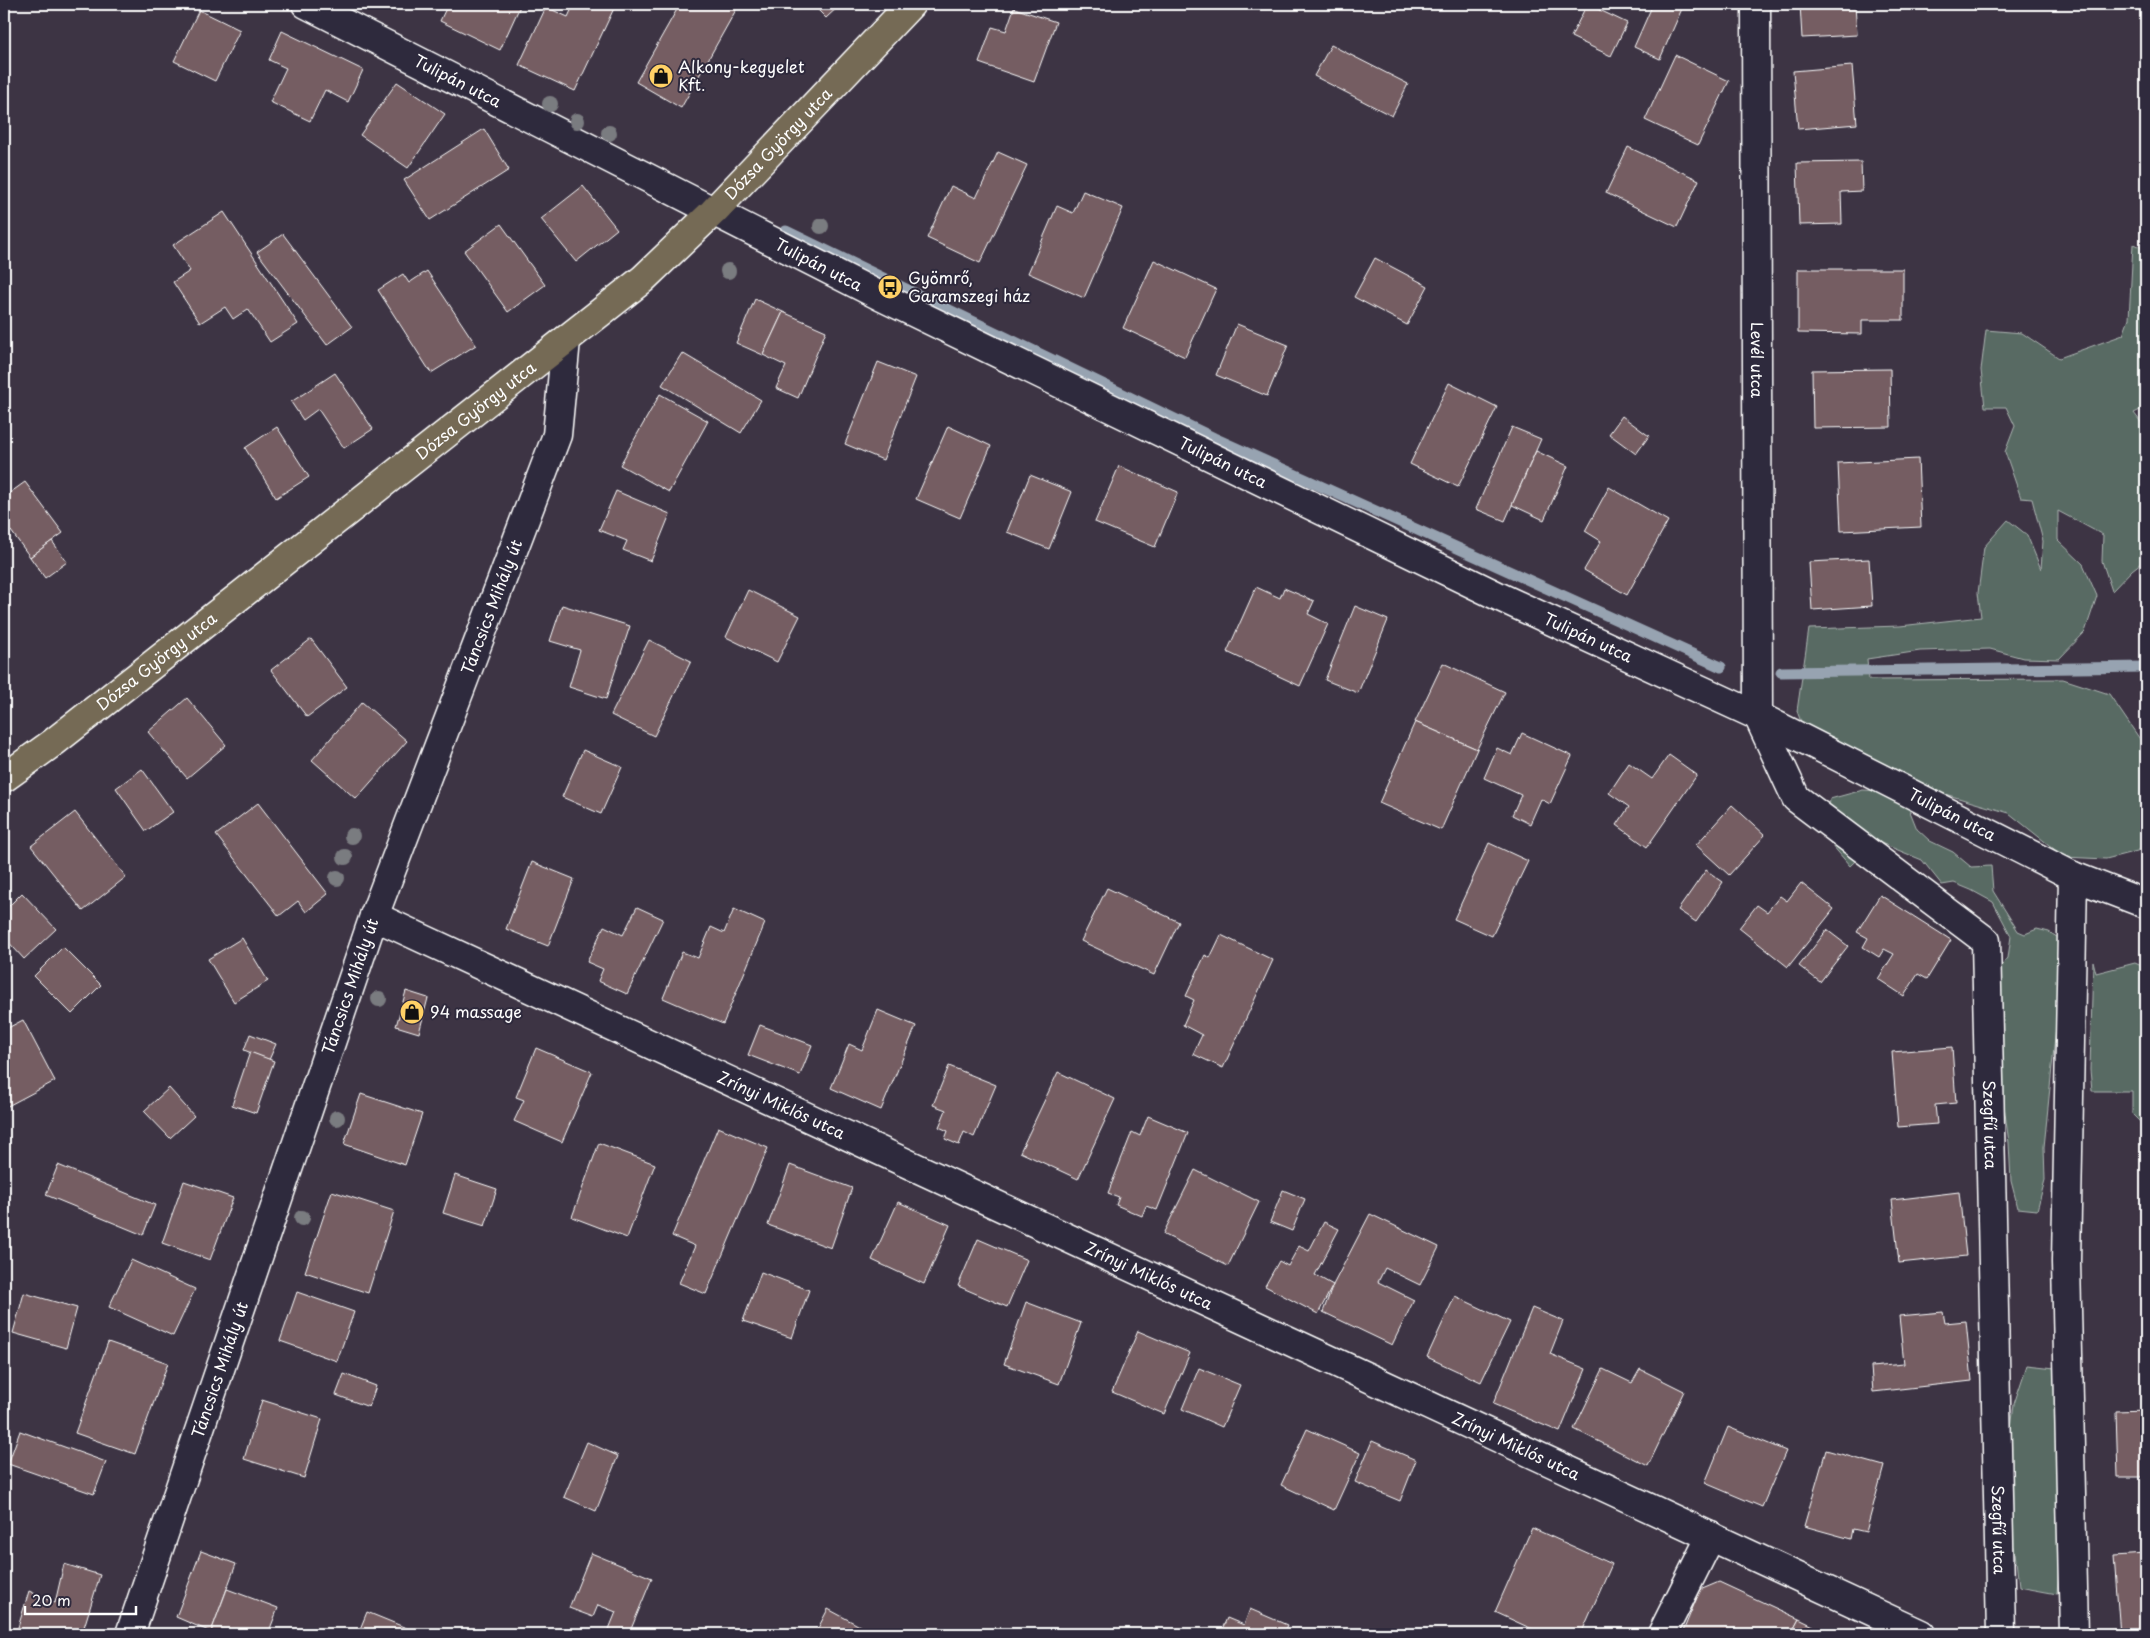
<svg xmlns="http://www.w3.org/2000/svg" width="2150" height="1638" viewBox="0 0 2150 1638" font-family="'Playpen Sans',sans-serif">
	<rect width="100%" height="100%" fill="#3d3444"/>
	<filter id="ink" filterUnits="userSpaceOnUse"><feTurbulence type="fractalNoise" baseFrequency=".02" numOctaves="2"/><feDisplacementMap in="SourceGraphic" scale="10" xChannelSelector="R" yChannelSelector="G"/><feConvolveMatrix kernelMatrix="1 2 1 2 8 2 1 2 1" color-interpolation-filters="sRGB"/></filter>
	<g filter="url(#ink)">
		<g fill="#596b64" stroke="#acb5b2">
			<path d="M 2133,244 L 2146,249 L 2146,407 L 2134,413 L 2146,429 L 2146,559 L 2132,570 L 2112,591 L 2102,561 L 2103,535 L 2058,511 L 2058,540 L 2083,564 L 2097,596 L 2085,632 L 2059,659 L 2023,658 L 1990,649 L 1920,651 L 1867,659 L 1869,680 L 2063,679 L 2109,694 L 2146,748 L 2146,846 L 2137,851 L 2106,859 L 2064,857 L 2009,813 L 1813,755 L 1797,711 L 1809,629 L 1900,626 L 1981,617 L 1978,593 L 1984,547 L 2008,520 L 2027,535 L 2041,569 L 2043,541 L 2032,499 L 2021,498 L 2005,452 L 2015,426 L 2006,407 L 1985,407 L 1981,370 L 1986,330 L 2022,333 L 2059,358 L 2123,335 L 2129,319 Z"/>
			<path d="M 1863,790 L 1885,791 L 1907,804 L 1917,829 L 1930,841 L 1953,852 L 1971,867 L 1991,866 L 1993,891 L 2018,931 L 2025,934 L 2037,929 L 2049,932 L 2060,939 L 2063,958 L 2044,1147 L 2045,1180 L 2037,1210 L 2018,1208 L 2011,1181 L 2009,1143 L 2002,1091 L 2002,1011 L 1998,970 L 2008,958 L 2011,936 L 1993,902 L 1971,890 L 1954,883 L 1942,885 L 1922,860 L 1876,841 L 1850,866 L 1826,838 L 1830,799 Z"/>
			<path d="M 2093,961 L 2096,973 L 2135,963 L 2146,968 L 2146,1120 L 2142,1124 L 2132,1114 L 2132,1091 L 2092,1091 L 2090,1070 Z"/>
			<path d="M 2027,1365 L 2055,1368 L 2062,1510 L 2057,1594 L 2019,1587 L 2015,1552 L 2008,1521 L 2009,1444 L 2014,1404 Z"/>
		</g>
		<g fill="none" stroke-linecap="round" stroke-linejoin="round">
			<g stroke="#97a3b1" stroke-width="11">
				<path d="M 786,231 L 1214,438 L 1721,667"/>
				<path d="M 1781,672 L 2146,667"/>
			</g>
		</g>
		<g fill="#745d62" stroke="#fff">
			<path d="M 448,4 L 521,4 L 500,50 L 440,21 Z"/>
			<path d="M 574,4 L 616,4 L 575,91 L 519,65 L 546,7 L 568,17 Z"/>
			<path d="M 680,4 L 730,4 L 737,8 L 681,108 L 636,82 Z"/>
			<path d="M 812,4 L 841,4 L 826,18 Z"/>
			<path d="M 1587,4 L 1627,23 L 1611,56 L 1571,37 Z"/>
			<path d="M 1653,4 L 1684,4 L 1660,59 L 1634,47 Z"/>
			<path d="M 1800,4 L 1855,4 L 1857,35 L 1802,38 Z"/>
			<path d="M 1014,8 L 1056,22 L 1034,82 L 979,63 L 992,27 L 1006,31 Z"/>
			<path d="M 199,10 L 240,30 L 215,81 L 174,61 Z"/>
			<path d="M 282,31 L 363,70 L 348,102 L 325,90 L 310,121 L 270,102 L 286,68 L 269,60 Z"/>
			<path d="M 1331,45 L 1408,84 L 1392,116 L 1314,76 Z"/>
			<path d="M 1675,55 L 1729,81 L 1698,145 L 1645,120 Z"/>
			<path d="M 1852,66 L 1857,124 L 1798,129 L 1793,71 Z"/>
			<path d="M 397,82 L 445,114 L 408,168 L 360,135 Z"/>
			<path d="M 484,129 L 509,170 L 430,220 L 404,180 Z"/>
			<path d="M 1628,147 L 1699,180 L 1677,227 L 1606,193 Z"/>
			<path d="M 998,152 L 1027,165 L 980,263 L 927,238 L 951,186 L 976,198 Z"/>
			<path d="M 1861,162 L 1862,191 L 1841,192 L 1842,224 L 1799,225 L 1797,163 Z"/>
			<path d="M 583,186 L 617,229 L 576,262 L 541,219 Z"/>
			<path d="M 1083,191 L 1123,208 L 1084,298 L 1028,273 L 1057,206 L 1073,213 Z"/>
			<path d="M 224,212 L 298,324 L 270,342 L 248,309 L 233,319 L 225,307 L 200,323 L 173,282 L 190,271 L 173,245 Z"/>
			<path d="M 501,224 L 545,285 L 508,312 L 464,251 Z"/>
			<path d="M 283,234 L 352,327 L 327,345 L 257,252 Z"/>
			<path d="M 1375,258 L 1428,286 L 1407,325 L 1354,297 Z"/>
			<path d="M 1154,260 L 1216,289 L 1185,357 L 1123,328 Z"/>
			<path d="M 1798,269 L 1903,269 L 1903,320 L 1862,320 L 1862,334 L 1798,333 Z"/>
			<path d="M 427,271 L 476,345 L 431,373 L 378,290 L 403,274 L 409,283 Z"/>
			<path d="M 755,299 L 783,312 L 763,355 L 736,343 Z"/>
			<path d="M 783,312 L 826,331 L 798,398 L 776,388 L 786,366 L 763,355 Z"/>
			<path d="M 1237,324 L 1288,345 L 1267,396 L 1216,375 Z"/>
			<path d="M 682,353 L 761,400 L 741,433 L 662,385 Z"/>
			<path d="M 878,362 L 916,377 L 883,460 L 845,444 Z"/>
			<path d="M 1890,369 L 1891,427 L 1813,428 L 1812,370 Z"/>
			<path d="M 335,373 L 373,429 L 344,448 L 318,409 L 303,420 L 291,402 Z"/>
			<path d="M 1449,383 L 1497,407 L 1458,487 L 1410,464 Z"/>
			<path d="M 660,394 L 708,421 L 669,492 L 620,465 Z"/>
			<path d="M 1622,416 L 1649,436 L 1636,454 L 1609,434 Z"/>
			<path d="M 948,426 L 991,446 L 960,518 L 916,499 Z"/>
			<path d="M 277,427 L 309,477 L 276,498 L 245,448 Z"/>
			<path d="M 1512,427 L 1541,439 L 1505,521 L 1476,509 Z"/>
			<path d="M 1536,451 L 1568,466 L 1544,520 L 1512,505 Z"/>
			<path d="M 1918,459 L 1921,527 L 1841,531 L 1838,463 Z"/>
			<path d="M 1119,466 L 1178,492 L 1155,547 L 1095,522 Z"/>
			<path d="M 1030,475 L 1072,492 L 1049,549 L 1007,532 Z"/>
			<path d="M 25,482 L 63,533 L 30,557 L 11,531 L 4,536 L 4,497 Z"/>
			<path d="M 1609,487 L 1668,521 L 1627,595 L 1584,570 L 1601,541 L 1585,531 Z"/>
			<path d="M 616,491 L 670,514 L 651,561 L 623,550 L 627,541 L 599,530 Z"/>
			<path d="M 52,541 L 67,562 L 45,578 L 30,557 Z"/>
			<path d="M 1869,559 L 1872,606 L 1812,610 L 1809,562 Z"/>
			<path d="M 1256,587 L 1280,598 L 1284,588 L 1314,601 L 1308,614 L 1328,624 L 1300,686 L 1227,652 Z"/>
			<path d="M 748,590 L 800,616 L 777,662 L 726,637 Z"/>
			<path d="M 562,605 L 630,626 L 606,699 L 569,687 L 580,650 L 550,641 Z"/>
			<path d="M 1355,606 L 1388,620 L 1358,693 L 1325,680 Z"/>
			<path d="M 311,639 L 347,687 L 307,717 L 271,670 Z"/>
			<path d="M 649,640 L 691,661 L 654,736 L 611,715 Z"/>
			<path d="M 1443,663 L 1505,692 L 1477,749 L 1415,722 Z"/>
			<path d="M 187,698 L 226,745 L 187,778 L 148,732 Z"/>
			<path d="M 362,702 L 407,741 L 356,799 L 312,760 Z"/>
			<path d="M 1415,722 L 1477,749 L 1441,830 L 1379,803 Z"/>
			<path d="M 1522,733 L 1572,756 L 1550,804 L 1541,799 L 1530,824 L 1512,815 L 1521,795 L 1484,778 L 1497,748 L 1512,755 Z"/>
			<path d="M 583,750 L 622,767 L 601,814 L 562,797 Z"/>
			<path d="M 1669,755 L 1697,775 L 1647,847 L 1617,825 L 1629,807 L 1609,793 L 1629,763 L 1652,779 Z"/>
			<path d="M 142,769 L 173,812 L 146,831 L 116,788 Z"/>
			<path d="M 258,803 L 328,894 L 306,912 L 298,901 L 279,916 L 216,835 Z"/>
			<path d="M 1732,805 L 1765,835 L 1729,875 L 1696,845 Z"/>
			<path d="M 75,812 L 126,877 L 83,911 L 31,846 Z"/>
			<path d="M 1489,843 L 1528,861 L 1492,936 L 1454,919 Z"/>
			<path d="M 532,862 L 574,879 L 548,946 L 506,929 Z"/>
			<path d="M 1706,870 L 1723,882 L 1696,922 L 1678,910 Z"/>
			<path d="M 1801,883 L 1834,909 L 1788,967 L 1739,928 L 1757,905 L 1767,912 L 1780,896 L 1787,901 Z"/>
			<path d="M 1107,888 L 1179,922 L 1154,975 L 1081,941 Z"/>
			<path d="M 22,893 L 56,929 L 24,959 L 4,937 L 4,911 Z"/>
			<path d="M 1880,895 L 1951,940 L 1927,979 L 1918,974 L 1904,996 L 1878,979 L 1894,954 L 1884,949 L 1879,957 L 1863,947 L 1868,938 L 1857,932 Z"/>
			<path d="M 637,907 L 663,919 L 627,994 L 598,981 L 603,969 L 587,962 L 604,926 L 623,935 Z"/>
			<path d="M 734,909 L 765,923 L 723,1024 L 663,998 L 682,952 L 698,958 L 711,927 L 724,933 Z"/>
			<path d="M 1827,930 L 1848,946 L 1820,982 L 1799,966 Z"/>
			<path d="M 1221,935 L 1273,960 L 1223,1068 L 1193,1054 L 1202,1035 L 1183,1025 L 1194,1000 L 1186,996 L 1205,955 L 1210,958 Z"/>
			<path d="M 242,938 L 268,981 L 234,1002 L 208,959 Z"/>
			<path d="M 63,947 L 101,985 L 72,1014 L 34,976 Z"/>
			<path d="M 406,991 L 428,998 L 419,1033 L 396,1026 Z"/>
			<path d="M 878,1010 L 916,1026 L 881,1110 L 831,1088 L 849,1044 L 862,1050 Z"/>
			<path d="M 23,1020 L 55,1081 L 4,1108 L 4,1030 Z"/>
			<path d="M 760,1025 L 812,1045 L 800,1075 L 748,1055 Z"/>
			<path d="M 250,1034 L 276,1044 L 269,1060 L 244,1050 Z"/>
			<path d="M 1952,1047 L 1956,1103 L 1935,1105 L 1937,1124 L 1898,1127 L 1892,1052 Z"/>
			<path d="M 536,1048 L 592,1072 L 562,1142 L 514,1121 L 524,1100 L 516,1097 Z"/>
			<path d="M 250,1052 L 274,1061 L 256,1113 L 232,1105 Z"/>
			<path d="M 949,1066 L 996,1085 L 974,1137 L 964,1132 L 959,1145 L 945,1139 L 948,1131 L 939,1127 L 946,1110 L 933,1105 Z"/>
			<path d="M 1058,1072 L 1115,1099 L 1078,1179 L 1020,1152 Z"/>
			<path d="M 169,1088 L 194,1116 L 170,1138 L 144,1111 Z"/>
			<path d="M 361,1094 L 422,1114 L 405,1165 L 344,1144 Z"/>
			<path d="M 1148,1116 L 1188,1133 L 1157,1210 L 1146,1206 L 1142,1216 L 1116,1205 L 1119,1197 L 1108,1193 L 1132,1132 L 1140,1136 Z"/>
			<path d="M 718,1127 L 768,1148 L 706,1294 L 679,1283 L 695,1246 L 672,1236 Z"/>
			<path d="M 599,1143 L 655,1164 L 627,1238 L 572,1217 Z"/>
			<path d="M 58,1165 L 155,1205 L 143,1235 L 46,1195 Z"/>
			<path d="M 790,1165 L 852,1188 L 831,1248 L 768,1225 Z"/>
			<path d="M 1195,1170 L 1259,1202 L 1228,1266 L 1163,1234 Z"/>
			<path d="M 455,1175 L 497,1189 L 485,1226 L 443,1213 Z"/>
			<path d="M 184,1181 L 233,1198 L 210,1260 L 162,1243 Z"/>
			<path d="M 1283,1190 L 1305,1199 L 1292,1231 L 1270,1222 Z"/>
			<path d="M 332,1191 L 394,1211 L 368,1293 L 305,1272 Z"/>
			<path d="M 1959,1192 L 1966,1256 L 1899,1263 L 1892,1200 Z"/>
			<path d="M 898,1202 L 950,1225 L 924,1284 L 872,1260 Z"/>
			<path d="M 1370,1214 L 1439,1247 L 1420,1285 L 1385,1268 L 1378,1282 L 1414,1300 L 1392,1345 L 1323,1312 L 1333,1285 Z"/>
			<path d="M 1324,1222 L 1339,1229 L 1315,1275 L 1333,1285 L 1318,1314 L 1265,1286 L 1279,1261 L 1288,1266 L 1299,1246 L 1309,1251 Z"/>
			<path d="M 978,1239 L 1027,1260 L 1007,1307 L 958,1286 Z"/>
			<path d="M 131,1260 L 195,1289 L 173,1336 L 109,1307 Z"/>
			<path d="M 761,1272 L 809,1290 L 792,1338 L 743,1321 Z"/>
			<path d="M 297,1292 L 354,1312 L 337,1361 L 280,1341 Z"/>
			<path d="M 24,1293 L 77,1308 L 66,1348 L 13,1333 Z"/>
			<path d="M 1455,1296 L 1510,1322 L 1481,1382 L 1427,1357 Z"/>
			<path d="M 1026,1302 L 1081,1323 L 1059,1384 L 1004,1364 Z"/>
			<path d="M 1532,1308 L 1563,1321 L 1550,1354 L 1586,1369 L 1560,1432 L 1493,1404 Z"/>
			<path d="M 1943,1312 L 1945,1323 L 1966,1321 L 1972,1381 L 1873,1392 L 1871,1367 L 1904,1364 L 1899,1316 Z"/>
			<path d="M 1138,1331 L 1190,1353 L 1164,1414 L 1112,1392 Z"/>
			<path d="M 108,1342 L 168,1363 L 135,1454 L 75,1433 Z"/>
			<path d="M 1199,1368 L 1240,1385 L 1222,1427 L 1182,1409 Z"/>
			<path d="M 1603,1369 L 1632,1383 L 1640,1369 L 1684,1391 L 1648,1466 L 1574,1429 Z"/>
			<path d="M 344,1374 L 376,1386 L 369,1407 L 336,1395 Z"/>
			<path d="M 262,1400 L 322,1419 L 304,1478 L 244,1459 Z"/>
			<path d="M 2146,1410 L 2146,1477 L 2118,1477 L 2116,1411 Z"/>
			<path d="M 1728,1427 L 1786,1451 L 1762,1507 L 1705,1483 Z"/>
			<path d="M 1307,1429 L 1360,1453 L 1334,1510 L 1281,1485 Z"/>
			<path d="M 20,1431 L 106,1462 L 94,1494 L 8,1464 Z"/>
			<path d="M 1372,1441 L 1416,1460 L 1400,1501 L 1355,1482 Z"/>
			<path d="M 587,1442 L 618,1456 L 596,1511 L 564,1497 Z"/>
			<path d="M 1826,1450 L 1884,1466 L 1866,1532 L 1853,1529 L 1851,1539 L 1804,1526 Z"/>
			<path d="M 1532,1528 L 1612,1564 L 1581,1634 L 1543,1634 L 1495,1612 Z"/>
			<path d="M 201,1551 L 236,1564 L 211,1632 L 176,1617 Z"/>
			<path d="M 591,1553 L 652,1578 L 629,1634 L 607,1634 L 616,1612 L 598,1605 L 593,1617 L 569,1608 Z"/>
			<path d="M 2146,1554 L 2146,1634 L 2120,1634 L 2114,1556 Z"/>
			<path d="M 64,1564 L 100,1575 L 82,1634 L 16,1634 L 29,1591 L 55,1603 Z"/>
			<path d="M 1719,1582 L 1799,1619 L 1791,1634 L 1682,1634 L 1700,1590 Z"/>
			<path d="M 227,1589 L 278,1608 L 268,1634 L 216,1634 L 211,1632 Z"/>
			<path d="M 828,1609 L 871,1632 L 870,1634 L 815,1634 Z"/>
			<path d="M 1250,1609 L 1287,1625 L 1283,1634 L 1220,1634 L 1227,1618 L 1244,1625 Z"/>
			<path d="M 367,1612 L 421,1634 L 358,1634 Z"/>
			<path d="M 1799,1619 L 1830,1634 L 1791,1634 Z"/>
		</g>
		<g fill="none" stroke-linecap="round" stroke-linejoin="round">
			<defs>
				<g id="minor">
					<path id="s1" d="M 306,4 L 882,297 L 1502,598 L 1758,716 L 2073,876 L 2146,904"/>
					<path id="s2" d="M 1756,4 L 1758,716 L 1796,798 L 1986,941 L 2001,1634"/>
					<path d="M 2073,876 L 2066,1262 L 2074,1634"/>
					<path id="s3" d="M 374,916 L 1921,1634"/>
					<path id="s4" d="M 130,1634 L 374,916 L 557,435 L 566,340"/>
					<path d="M 1662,1634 L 1711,1536"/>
				</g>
				<g id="major">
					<path id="s5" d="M 4,778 L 54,742 L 643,279 L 713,212 L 911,4"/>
				</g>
			</defs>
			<use href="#minor" stroke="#fff" stroke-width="31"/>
			<use href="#major" stroke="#fff" stroke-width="31"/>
			<use href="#minor" stroke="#2f2a3d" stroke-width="28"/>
			<use href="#major" stroke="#756b55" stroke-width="28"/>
		</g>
		<g fill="#7a7b80">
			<circle cx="550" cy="104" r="8"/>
			<circle cx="577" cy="121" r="8"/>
			<circle cx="609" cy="133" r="8"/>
			<circle cx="821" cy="226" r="8"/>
			<circle cx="728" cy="271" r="8"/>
			<circle cx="352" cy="836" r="8"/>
			<circle cx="345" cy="857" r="8"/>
			<circle cx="337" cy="878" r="8"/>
			<circle cx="379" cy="999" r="8"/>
			<circle cx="337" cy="1118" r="8"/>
			<circle cx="302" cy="1218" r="8"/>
		</g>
	</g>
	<defs>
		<symbol id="shop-disc" viewBox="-11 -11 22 22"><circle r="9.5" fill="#ffd166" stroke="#2f2a3d"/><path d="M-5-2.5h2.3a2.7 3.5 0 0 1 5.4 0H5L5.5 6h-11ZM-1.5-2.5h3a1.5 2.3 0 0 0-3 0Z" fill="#111"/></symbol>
		<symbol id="bus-disc" viewBox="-11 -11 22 22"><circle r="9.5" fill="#ffd166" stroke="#2f2a3d"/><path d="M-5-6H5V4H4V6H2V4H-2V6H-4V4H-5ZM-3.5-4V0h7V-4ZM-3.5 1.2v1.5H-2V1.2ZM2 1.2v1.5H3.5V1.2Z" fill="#111"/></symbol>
	</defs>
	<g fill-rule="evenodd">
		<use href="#shop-disc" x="647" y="62" width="28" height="28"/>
		<use href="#bus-disc" x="876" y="273" width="28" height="28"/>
		<use href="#shop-disc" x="398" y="998" width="28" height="28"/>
	</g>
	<g text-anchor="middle" stroke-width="4" stroke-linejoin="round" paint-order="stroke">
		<g font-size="16" fill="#fff" stroke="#2f2a3d" text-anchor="start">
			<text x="678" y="73">Alkony-kegyelet<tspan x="678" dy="18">Kft.</tspan></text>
			<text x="908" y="284">Gyömrő,<tspan x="908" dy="18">Garamszegi ház</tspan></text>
			<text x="430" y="1018">94 massage</text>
		</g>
		<g font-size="16" fill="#fff" stroke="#2f2a3d">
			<text dy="6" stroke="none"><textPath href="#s1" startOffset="170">Tulipán utca</textPath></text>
			<text dy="6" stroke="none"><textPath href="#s5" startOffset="1002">Dózsa György utca</textPath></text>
			<text dy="6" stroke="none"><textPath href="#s1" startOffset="575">Tulipán utca</textPath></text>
			<text dy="6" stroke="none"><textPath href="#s2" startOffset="356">Levél utca</textPath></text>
			<text dy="6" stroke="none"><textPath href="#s5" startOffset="598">Dózsa György utca</textPath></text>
			<text dy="6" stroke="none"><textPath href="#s1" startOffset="1025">Tulipán utca</textPath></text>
			<text dy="6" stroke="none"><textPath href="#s4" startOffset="1089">Táncsics Mihály út</textPath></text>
			<text dy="6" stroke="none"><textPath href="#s1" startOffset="1430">Tulipán utca</textPath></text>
			<text dy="6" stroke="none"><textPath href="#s5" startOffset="192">Dózsa György utca</textPath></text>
			<text dy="6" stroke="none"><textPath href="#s1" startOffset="1835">Tulipán utca</textPath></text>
			<text dy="6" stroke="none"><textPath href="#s4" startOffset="684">Táncsics Mihály út</textPath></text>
			<text dy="6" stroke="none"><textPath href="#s3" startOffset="449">Zrínyi Miklós utca</textPath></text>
			<text dy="6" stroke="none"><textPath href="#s2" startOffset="1224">Szegfű utca</textPath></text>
			<text dy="6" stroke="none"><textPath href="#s3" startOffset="854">Zrínyi Miklós utca</textPath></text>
			<text dy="6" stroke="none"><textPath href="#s4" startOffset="279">Táncsics Mihály út</textPath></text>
			<text dy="6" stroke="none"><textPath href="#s3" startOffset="1259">Zrínyi Miklós utca</textPath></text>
			<text dy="6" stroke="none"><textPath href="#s2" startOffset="1629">Szegfű utca</textPath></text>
		</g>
	</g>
	<rect width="2150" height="1638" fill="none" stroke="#2f2a3d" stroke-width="20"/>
	<rect x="10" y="10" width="2130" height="1618" fill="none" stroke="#fff" stroke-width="2" filter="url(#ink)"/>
	<path d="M25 1606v8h111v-8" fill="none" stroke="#ffffff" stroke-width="2.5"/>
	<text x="32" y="1606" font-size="15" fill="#ffffff" stroke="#2f2a3d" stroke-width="4" paint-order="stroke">20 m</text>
</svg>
